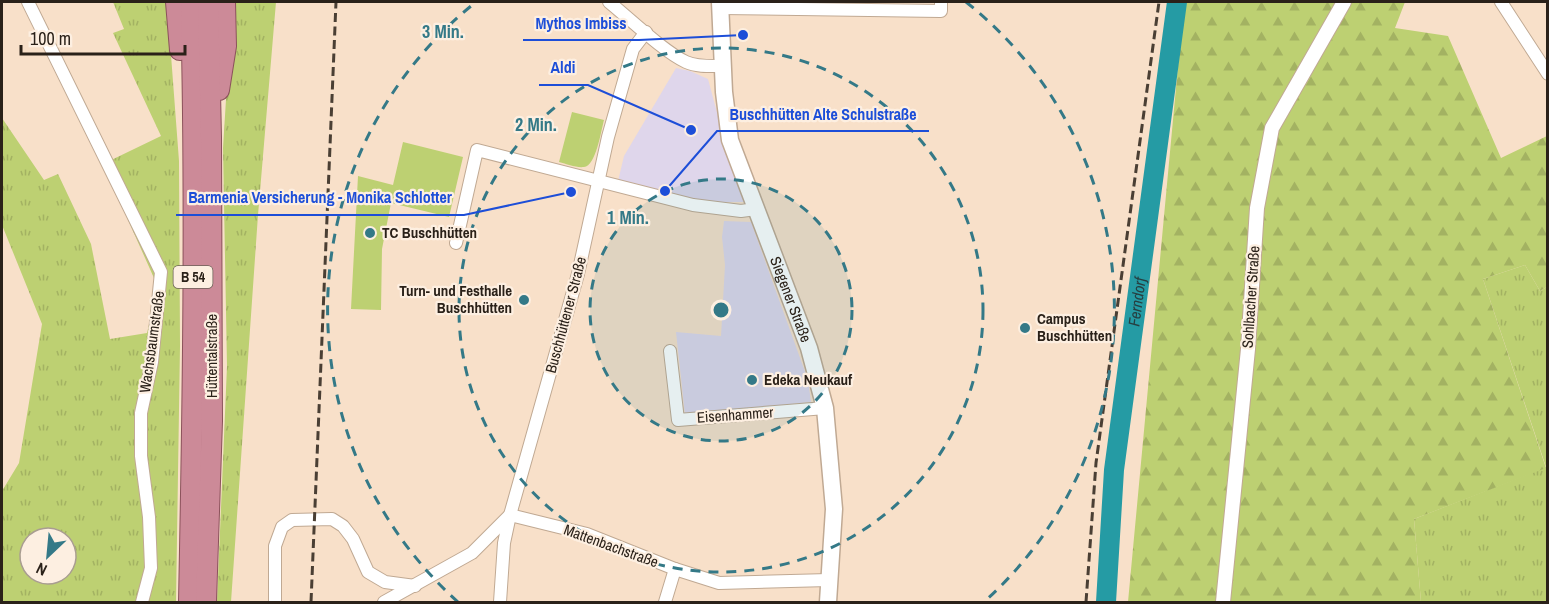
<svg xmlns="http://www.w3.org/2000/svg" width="1549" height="604" viewBox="0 0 1549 604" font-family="'Archivo Narrow',sans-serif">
	<defs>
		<pattern id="grass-tufts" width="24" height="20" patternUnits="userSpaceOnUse" patternTransform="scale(1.5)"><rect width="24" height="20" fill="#bdd072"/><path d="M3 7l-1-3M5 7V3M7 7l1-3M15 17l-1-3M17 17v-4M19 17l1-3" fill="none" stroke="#a3b262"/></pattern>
		<pattern id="forest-firs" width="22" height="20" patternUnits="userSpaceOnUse" patternTransform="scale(1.5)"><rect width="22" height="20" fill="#bdd072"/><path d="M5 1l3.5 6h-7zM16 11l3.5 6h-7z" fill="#a3b262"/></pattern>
	</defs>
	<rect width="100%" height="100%" fill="#f8e0c9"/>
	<g fill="#dfd6eb">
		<path d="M 676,68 L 690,71 L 708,79 L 729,157 L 744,202 L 705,202 L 618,181 L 624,156 Z"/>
		<path d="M 724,221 L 751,222 L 808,380 L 811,402 L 685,415 L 676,332 L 721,336 L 725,265 L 722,237 Z"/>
	</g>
	<g fill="url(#grass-tufts)" fill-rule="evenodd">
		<path d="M 113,2 L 167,2 L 179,161 L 180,346 L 176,602 L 2,602 L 2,491 L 19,463 L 42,324 L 2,225 L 2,118 L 44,180 L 58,174 L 91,244 L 110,339 L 147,333 L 158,287 L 103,164 L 161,136 L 113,33 L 124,29 ZM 30,538 L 66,538 L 66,574 L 30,574 Z"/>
		<path d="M 232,2 L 276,2 L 258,215 L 231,602 L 217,602 L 227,366 L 223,148 Z"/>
		<path d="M 1525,265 L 1540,291 L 1547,287 L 1547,602 L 1421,602 L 1414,519 L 1546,467 L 1483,279 Z"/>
	</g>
	<path fill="url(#forest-firs)" d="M 1184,2 L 1405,2 L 1395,28 L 1448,36 L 1501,158 L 1547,136 L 1547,287 L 1540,291 L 1525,265 L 1483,279 L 1546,468 L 1414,519 L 1421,602 L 1128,602 Z"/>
	<g fill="#bdd072">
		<path d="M 572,112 L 604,120 C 601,131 596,166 584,167 C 576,168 567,164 559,162 Z"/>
		<path d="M 403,142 L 463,157 L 449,217 L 391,203 L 382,249 L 381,310 L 351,309 L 358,176 L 393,185 Z"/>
	</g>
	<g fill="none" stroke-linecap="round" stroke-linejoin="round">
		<path stroke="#259ba4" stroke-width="20" id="s1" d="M 1106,602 L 1114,470 L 1177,2"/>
		<defs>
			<g id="minor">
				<path d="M 28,2 L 161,272 L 152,362 L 141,413 L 141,456 L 149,517 L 151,568 L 142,602"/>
				<path d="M 609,2 C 629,18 664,52 686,62 C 697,67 711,66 723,66"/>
				<path d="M 1501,2 L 1548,74"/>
				<path d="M 721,8 L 941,11 L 941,2"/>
				<path d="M 456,243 L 477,150 L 693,205 L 741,211 L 756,209"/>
				<path d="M 670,351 L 678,420 L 825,408"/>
				<path d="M 275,602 L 275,546 L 282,527 L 292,520 L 332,519 L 343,526 L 353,539 L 368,572 L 385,582 L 415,586"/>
				<path d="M 384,602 L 472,553 L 510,515 L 587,534 L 675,569 L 719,583 L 829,580"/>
				<path d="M 500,602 L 504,543 L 510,515 L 578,274 L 608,137 L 633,49 L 646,32"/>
				<path d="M 665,602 L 675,569"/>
			</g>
			<path id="tertiary" d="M 1223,602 L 1248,349 L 1257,208 L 1272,128 L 1344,2"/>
			<g id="secondary">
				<path id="s2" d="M 720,2 L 724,92 L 730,140 L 809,348 L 825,408 L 834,509 L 828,602"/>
			</g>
			<g id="trunk">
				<path d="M 176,2 L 180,50"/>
				<path d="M 219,90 L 226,46 L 225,2"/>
				<path d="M 189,602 C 193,402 196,202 191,2"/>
				<path d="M 206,602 L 212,421 L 211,137 L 208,2"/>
			</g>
		</defs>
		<use href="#minor" stroke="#c0a993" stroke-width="14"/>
		<use href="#tertiary" stroke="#c0a993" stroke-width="16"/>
		<use href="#secondary" stroke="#c0a993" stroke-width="19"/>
		<use href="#trunk" stroke="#8b525b" stroke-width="22"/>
		<use href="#minor" stroke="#fff" stroke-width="12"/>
		<use href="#tertiary" stroke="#fff" stroke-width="14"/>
		<use href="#secondary" stroke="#fff" stroke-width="16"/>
		<use href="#trunk" stroke="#cc8a98" stroke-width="20"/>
		<g stroke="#4a3f34" stroke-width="3" stroke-dasharray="9 4.5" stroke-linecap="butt">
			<path d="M 311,602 L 336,2"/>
			<path d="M 1086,602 L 1096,463 L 1159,2"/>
		</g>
	</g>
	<circle cx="721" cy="310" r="131" fill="#347987" fill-opacity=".12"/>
	<g fill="none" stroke="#347987" stroke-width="3" stroke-dasharray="10 8">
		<circle cx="721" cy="310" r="131"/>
		<circle cx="721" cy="310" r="262"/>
		<path d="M458 602A393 393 0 0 1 476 2M966 2A393 393 0 0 1 984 602"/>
	</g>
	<g fill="#347987" stroke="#fdefe1" stroke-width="2">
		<circle cx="370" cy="233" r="6"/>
		<circle cx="524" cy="300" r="6"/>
		<circle cx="1025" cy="328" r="6"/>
		<circle cx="752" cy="380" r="6"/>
	</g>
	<g text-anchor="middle" stroke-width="4.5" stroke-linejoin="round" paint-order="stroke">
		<rect fill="#fdefe1" stroke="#695f55" stroke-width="1.5" x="173.5" y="266" width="39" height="22" rx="4.5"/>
		<g font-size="14" font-weight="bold" fill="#2a2119">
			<text x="193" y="282">B 54</text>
		</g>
		<g font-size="15" font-weight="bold" fill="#2a2119" stroke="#fdefe1" text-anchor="start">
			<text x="382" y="238">TC Buschhütten</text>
			<text x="512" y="296" text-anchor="end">Turn- und Festhalle<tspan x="512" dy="17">Buschhütten</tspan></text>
			<text x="1037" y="324">Campus<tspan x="1037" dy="17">Buschhütten</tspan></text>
			<text x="764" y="385">Edeka Neukauf</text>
		</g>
		<g font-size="15" fill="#2a2119" stroke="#fdefe1">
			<text transform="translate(1251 297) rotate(-86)" y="5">Sohlbacher Straße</text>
			<text dy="5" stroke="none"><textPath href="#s2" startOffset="309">Siegener Straße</textPath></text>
			<text transform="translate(566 315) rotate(-75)" y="5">Buschhüttener Straße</text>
			<text transform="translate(152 342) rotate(-82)" y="5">Wachsbaumstraße</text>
			<text transform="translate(212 356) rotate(-90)" y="5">Hüttentalstraße</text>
			<text transform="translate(735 415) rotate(-4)" y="5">Eisenhammer</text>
			<text transform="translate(611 546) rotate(20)" y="5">Mattenbachstraße</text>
		</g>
		<g font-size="16" font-style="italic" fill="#263f41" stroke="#fdefe1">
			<text dy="6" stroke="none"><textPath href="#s1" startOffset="302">Ferndorf</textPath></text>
		</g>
	</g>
	<circle cx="721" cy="310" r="9" fill="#347987" stroke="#fdefe1" stroke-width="3"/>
	<g font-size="18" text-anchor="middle" font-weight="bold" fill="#347987" stroke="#fdefe1" stroke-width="4.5" stroke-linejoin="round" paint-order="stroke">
		<text x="443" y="38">3 Min.</text>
		<text x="536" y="131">2 Min.</text>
		<text x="628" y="224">1 Min.</text>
	</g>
	<path fill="none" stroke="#1d4ed8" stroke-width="2" d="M743 35L639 40H523M691 130L588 85H539M665 191L717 131H929M571 192L464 215H176"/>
	<g fill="#1d4ed8" stroke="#fdefe1" stroke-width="2">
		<circle cx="743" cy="35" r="6"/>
		<circle cx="691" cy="130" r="6"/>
		<circle cx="665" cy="191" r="6"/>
		<circle cx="571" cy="192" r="6"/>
	</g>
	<g font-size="16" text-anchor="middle" font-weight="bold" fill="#1d4ed8" stroke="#fdefe1" stroke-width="4.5" stroke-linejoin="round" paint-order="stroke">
		<text x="581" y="29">Mythos Imbiss</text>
		<text x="563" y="73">Aldi</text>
		<text x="823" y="120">Buschhütten Alte Schulstraße</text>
		<text x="320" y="203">Barmenia Versicherung - Monika Schlotter</text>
	</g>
	<rect width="1549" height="604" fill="none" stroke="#2a2119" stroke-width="6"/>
	<g transform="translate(48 556) rotate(206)"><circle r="28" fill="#fdefe1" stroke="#a99d91" stroke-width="1.5"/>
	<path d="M0-4.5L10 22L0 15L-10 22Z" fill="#347987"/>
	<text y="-9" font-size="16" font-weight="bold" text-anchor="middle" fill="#2a2119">N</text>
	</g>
	<path d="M21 45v9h164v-9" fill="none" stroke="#2a2119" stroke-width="3"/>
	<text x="30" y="45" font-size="18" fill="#2a2119" stroke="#fdefe1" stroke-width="4.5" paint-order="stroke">100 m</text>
</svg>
